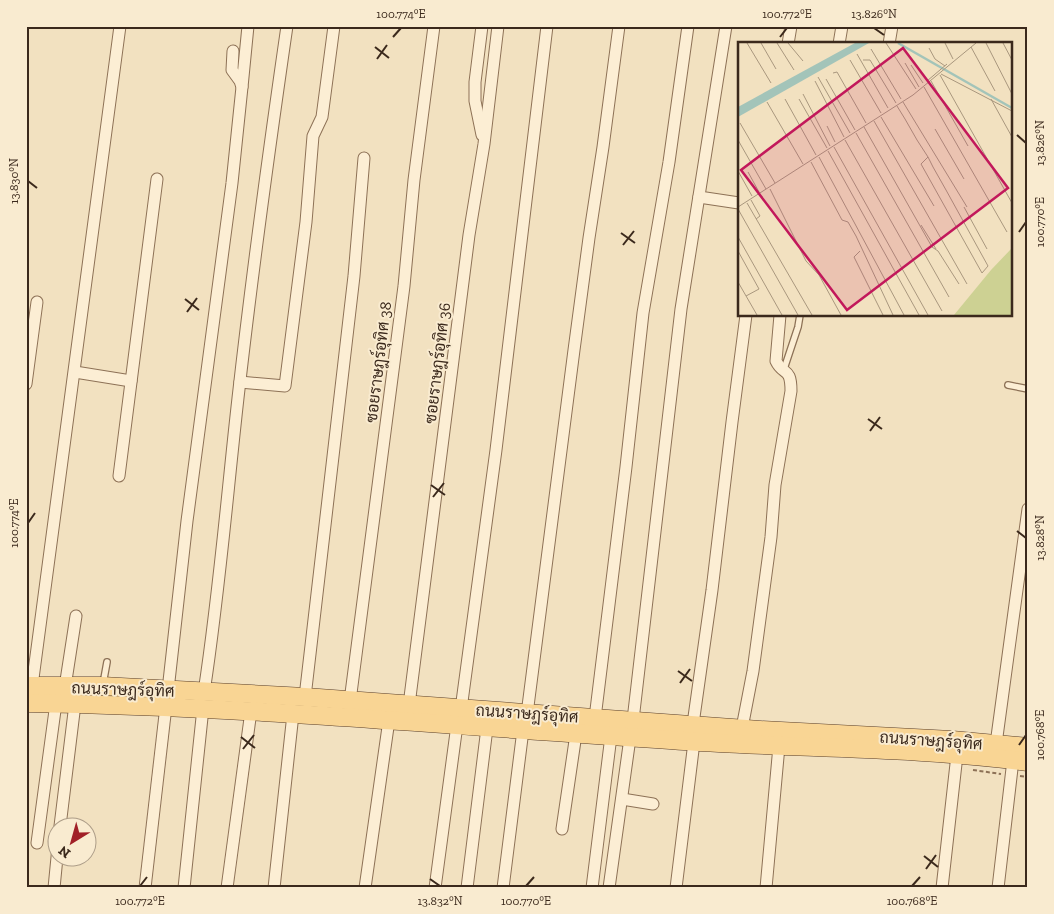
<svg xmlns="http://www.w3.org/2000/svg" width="1054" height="914" viewBox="0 0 1054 914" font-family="'Zilla Slab',Sarabun,serif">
	<rect width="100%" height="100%" fill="#f2e1c0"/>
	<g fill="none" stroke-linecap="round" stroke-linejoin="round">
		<defs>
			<g id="service">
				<path d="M 784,369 L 798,327 L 800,315"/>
				<path d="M 1008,385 L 1028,389"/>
				<path d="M 103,684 L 107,662"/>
			</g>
			<g id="minor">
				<path d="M 788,44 L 791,26"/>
				<path d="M 839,44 L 842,26"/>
				<path d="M 889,44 L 892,26"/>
				<path d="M 242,87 L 248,26"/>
				<path d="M 482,135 L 475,101 L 475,82 L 482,26"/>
				<path d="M 699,197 L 739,203"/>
				<path d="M 75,372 L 131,381"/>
				<path d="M 240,382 L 285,386 L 306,222 L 313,136 L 322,117 L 334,26"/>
				<path d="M 26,384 L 37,302"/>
				<path d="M 119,476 L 157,179"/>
				<path d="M 32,686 L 120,26"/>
				<path d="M 65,687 L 76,616"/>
				<path d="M 168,690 L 187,521 L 232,183 L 242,87 L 240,81 L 232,70 L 233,51"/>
				<path d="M 204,692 C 219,595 227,496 238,398 C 252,274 269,150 287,26"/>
				<path d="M 305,697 L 354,276 L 364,158"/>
				<path d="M 350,701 L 404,286 L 414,180 L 434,26"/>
				<path d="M 409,705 L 469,235 L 484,144 L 498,26"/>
				<path d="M 461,709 L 496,450 L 547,26"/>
				<path d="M 527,714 L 574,350 L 589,238 L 603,147 L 619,26"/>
				<path d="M 595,718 L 626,467 L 643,313 L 669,162 L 688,26"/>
				<path d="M 633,720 L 681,309 L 726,26"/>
				<path d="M 693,724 L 712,590 L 732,422 L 746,315"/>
				<path d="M 742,728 L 753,671 L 771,537 L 775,485 L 791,391 C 791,366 783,376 776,361 L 780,315"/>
				<path d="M 996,744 L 1028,509"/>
				<path d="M 622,799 L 653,804"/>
				<path d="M 60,826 L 75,704"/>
				<path d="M 562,829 L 576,734"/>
				<path d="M 37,843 L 56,703"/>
				<path d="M 54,888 L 58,847"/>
				<path d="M 145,888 L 166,706"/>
				<path d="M 184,888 L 203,708"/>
				<path d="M 227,888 L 251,711"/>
				<path d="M 274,888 L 293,714"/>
				<path d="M 365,888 L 389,720"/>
				<path d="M 435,888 L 457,725"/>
				<path d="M 467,888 L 487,728"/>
				<path d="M 503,888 L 523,730"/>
				<path d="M 592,888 L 611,736"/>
				<path d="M 609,888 L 630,738"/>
				<path d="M 676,888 L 694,742"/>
				<path d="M 766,888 L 779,746"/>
				<path d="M 942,888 L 957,755"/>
				<path d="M 998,888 L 1013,760"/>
			</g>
			<g id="primary">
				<path d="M 26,686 L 102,686 L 305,697 L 760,730 L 952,740 L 1028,747"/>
				<path d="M 26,703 C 241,706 456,726 670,740 C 789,749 909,746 1028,762"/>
			</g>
		</defs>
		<use href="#service" stroke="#8d7156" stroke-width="8"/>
		<use href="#minor" stroke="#8d7156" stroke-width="13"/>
		<use href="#primary" stroke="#5a3f2b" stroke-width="19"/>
		<g stroke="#8d7156" stroke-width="2" stroke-dasharray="4 2.5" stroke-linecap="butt">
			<path d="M 973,770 L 1001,774"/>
			<path d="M 1020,776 L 1028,777"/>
		</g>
		<use href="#service" stroke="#fceed4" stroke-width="5.5"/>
		<use href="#minor" stroke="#fceed4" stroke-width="11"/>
		<use href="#primary" stroke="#f9d594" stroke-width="18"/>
	</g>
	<path fill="none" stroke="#3b291c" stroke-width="2" d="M 874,28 L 884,35M 393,37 L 401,28M 780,37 L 787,28M 375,47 L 389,58M 377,59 L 387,45M 1017,135 L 1026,143M 28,181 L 37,188M 1019,232 L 1026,222M 621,233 L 635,243M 623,245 L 634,231M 185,299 L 199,310M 187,312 L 197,298M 868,419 L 882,429M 870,431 L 880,417M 431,485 L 445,495M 433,497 L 444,483M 28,523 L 35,513M 1017,531 L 1026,538M 678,671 L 692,681M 680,683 L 690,669M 241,737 L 255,748M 1019,745 L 1026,735M 243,749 L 254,735M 924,856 L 938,867M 926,869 L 936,855M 430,879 L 440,886M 140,886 L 147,877M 526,886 L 534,877M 912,886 L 920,877"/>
	<g text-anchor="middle" stroke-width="4" stroke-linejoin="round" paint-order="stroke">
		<g font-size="16" fill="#3b291c" stroke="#f9ebd0">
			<text transform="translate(378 362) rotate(-83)" y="6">ซอยราษฎร์อุทิศ 38</text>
			<text transform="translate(437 363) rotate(-83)" y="6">ซอยราษฎร์อุทิศ 36</text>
			<text transform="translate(123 689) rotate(2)" y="6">ถนนราษฎร์อุทิศ</text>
			<text transform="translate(527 713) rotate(4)" y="6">ถนนราษฎร์อุทิศ</text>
			<text transform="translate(931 740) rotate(4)" y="6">ถนนราษฎร์อุทิศ</text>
		</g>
	</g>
	<g transform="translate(738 42)">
		<rect width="274" height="274" fill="#f2e1c0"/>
		<path d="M 274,206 L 274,273 L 216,273 L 253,228 Z" fill="#cdd193"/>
		<path d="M 117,1 L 131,1 L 0,75 L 0,65 Z" fill="#a3c4b9"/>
		<path fill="none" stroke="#a3c4b9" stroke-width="2.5" d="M 160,1 L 274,66"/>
		<path fill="none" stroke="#a9977e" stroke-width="1" d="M 9,1 L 33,41M 23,1 L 38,27M 39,1 L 56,28M 50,1 L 65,19M 148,1 L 178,47M 207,1 L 215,17M 248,1 L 274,52M 265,1 L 274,18M 233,5 L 257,49M 191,6 L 197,17 L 207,24M 133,7 L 163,57M 119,12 L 150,66M 112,18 L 143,71M 125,18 L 132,18 L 158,61M 167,21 L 181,45M 173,23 L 185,41M 95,31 L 99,30 L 128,81M 203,32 L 274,69M 202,33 L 274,161M 80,35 L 112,91M 88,37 L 117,88M 77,39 L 106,95M 189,39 L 209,22M 193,39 L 230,104M 186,45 L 269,190M 65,52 L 92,104M 47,57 L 78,113M 61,57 L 89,106M 253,57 L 274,95M 29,60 L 65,122M 165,60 L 229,165M 159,64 L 167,77 L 179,98 L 190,115 L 195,125 L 208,148 L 250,224 L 244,231 L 183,122 L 190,115M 143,75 L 196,164M 136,79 L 229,242M 2,81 L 37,141M 89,84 L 97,100M 126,85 L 194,205 L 200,209 L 221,242M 197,87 L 226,137M 118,91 L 211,255M 0,98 L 28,147M 107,98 L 204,269M 96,105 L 190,273M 90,109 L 181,273M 81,115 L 166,273M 73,120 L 104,178 L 110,180 L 118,194 L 155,273M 0,129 L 14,154M 10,130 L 21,150M 32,147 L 68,219 L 81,233 L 103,273M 13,158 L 22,174 L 18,177M 9,161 L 74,273M 0,165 L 175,53 L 238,1M 226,165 L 249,207M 0,167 L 60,273M 183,183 L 198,207M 0,195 L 44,273M 0,209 L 21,247 L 8,254M 122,209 L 116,215 L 145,273M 0,240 L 19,273"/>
		<path fill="#c2185b" fill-opacity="0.15" stroke="#c2185b" stroke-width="2.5" d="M 165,6 L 270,146 L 109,268 L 3,128 Z"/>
		<rect width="274" height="274" fill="none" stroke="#3b291c" stroke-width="2.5"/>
	</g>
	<rect width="1054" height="914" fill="none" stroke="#f9ebd0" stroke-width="55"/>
	<g transform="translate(72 842) rotate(217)"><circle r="24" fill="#f9ebd0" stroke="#ad9d88"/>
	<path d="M0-4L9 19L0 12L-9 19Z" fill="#a12027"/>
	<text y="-8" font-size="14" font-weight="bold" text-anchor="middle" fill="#3b291c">N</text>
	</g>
	<rect x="28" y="28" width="998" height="858" fill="none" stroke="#3b291c" stroke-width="2"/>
	<g font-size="12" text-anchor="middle" fill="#3b291c">
		<text x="401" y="18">100.774°E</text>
		<text x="787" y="18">100.772°E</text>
		<text x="874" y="18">13.826°N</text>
		<text transform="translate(1040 143) rotate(-90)" y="4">13.826°N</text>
		<text transform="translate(14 181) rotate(-90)" y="4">13.830°N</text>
		<text transform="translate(1040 222) rotate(-90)" y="4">100.770°E</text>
		<text transform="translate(14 523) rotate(-90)" y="4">100.774°E</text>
		<text transform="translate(1040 538) rotate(-90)" y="4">13.828°N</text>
		<text transform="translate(1040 735) rotate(-90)" y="4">100.768°E</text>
		<text x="140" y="905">100.772°E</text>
		<text x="440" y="905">13.832°N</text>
		<text x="526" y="905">100.770°E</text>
		<text x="912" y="905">100.768°E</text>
	</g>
</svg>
